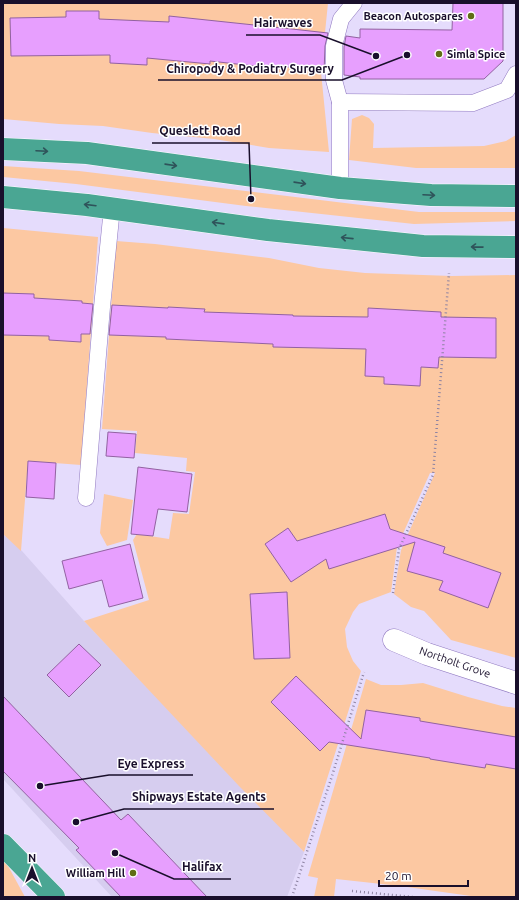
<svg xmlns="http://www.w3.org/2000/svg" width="519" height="900" viewBox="0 0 519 900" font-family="Ubuntu,sans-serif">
	<rect width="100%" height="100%" fill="#e5dcfc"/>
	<path fill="#d6cdef" d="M 3,534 L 22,551 L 84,621 L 304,852 L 287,897 L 112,897 L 3,779 Z"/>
	<g fill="#fcc8a2">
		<path d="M 3,3 L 328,3 L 321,72 L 329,152 L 269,148 L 214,139 L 152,133 L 103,126 L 59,124 L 3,119 Z"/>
		<path d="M 362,115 L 369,118 L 374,124 L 373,148 L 484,146 L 506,141 L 516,135 L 516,168 L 416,168 L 349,160 L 352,119 Z"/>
		<path d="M 3,166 L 79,171 L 419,212 L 516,212 L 516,221 L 414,224 L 246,206 L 76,184 L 3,177 Z"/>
		<path d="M 3,228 L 98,237 L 81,465 L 28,461 L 21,551 L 3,534 Z"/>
		<path d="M 116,241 L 155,244 L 269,258 L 319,268 L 365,273 L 452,276 L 516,275 L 516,658 L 451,640 L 424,611 L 411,607 L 394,594 L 401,550 L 435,473 L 430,473 L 397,547 L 391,592 L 359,604 L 353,612 L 345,629 L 347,647 L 353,661 L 361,671 L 304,852 L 239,786 L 84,621 L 149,600 L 133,540 L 137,534 L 169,539 L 173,513 L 189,514 L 195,472 L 186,471 L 187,458 L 135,453 L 137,431 L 102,429 Z"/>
		<path d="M 104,494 L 133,500 L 127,540 L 107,546 L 100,533 Z"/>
		<path d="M 366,679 L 381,685 L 401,685 L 423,683 L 468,697 L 502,706 L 516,708 L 516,897 L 478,897 L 400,886 L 336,879 L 334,897 L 314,897 L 318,878 L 308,876 Z"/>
		<path d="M 3,860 L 7,864 L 25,897 L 3,897 Z"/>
	</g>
	<g fill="#e79ffe" stroke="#9262a1">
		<path d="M 453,3 L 503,3 L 503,61 L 484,79 L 360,79 L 360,77 L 344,75 L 344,47 L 346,36 L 360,38 L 360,29 L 452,30 Z"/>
		<path d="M 66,11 L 99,11 L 99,19 L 169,22 L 169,16 L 292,29 L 328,33 L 325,46 L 324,72 L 281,66 L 281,69 L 210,61 L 210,64 L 147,58 L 147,65 L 110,63 L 110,55 L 11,56 L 10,18 L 66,17 Z"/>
		<path d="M 3,293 L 34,294 L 34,298 L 82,301 L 82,303 L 93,304 L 90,334 L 81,334 L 81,342 L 49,340 L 49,336 L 3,335 Z"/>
		<path d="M 112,305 L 168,308 L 168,307 L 205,309 L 204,312 L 293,315 L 293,316 L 368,317 L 368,308 L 441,312 L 441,317 L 496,318 L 496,358 L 439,357 L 438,368 L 421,367 L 420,386 L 384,384 L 384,377 L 365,376 L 366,349 L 273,347 L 273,344 L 166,339 L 166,337 L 109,335 Z"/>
		<path d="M 108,432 L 136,434 L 134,458 L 106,456 Z"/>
		<path d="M 28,461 L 56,463 L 54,499 L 26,497 Z"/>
		<path d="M 138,467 L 192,474 L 187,512 L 158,509 L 153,536 L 131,534 Z"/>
		<path d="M 385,514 L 390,529 L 445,547 L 443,553 L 501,573 L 488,608 L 439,590 L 443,581 L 407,571 L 415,542 L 329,569 L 326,559 L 291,582 L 265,544 L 288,528 L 297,541 Z"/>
		<path d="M 130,544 L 143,598 L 109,607 L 102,580 L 69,589 L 62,561 Z"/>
		<path d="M 287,592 L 290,658 L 254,659 L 250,594 Z"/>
		<path d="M 79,644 L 101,665 L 69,697 L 47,675 Z"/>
		<path d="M 296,676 L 361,739 L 366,710 L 420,718 L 420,721 L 516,737 L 516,769 L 486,764 L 485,768 L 430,759 L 430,758 L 329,742 L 320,751 L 271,702 Z"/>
		<path d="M 3,696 L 121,820 L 128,814 L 207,897 L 121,897 L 76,850 L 79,848 L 3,771 Z"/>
	</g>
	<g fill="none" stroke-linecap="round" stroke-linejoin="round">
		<defs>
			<g id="lane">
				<path d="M 340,102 L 334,80 L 334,46 L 341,19 L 354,3"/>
				<path d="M 340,188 L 340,102 L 473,103 L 507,90 L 516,74"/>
				<path d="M 86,498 L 102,307 L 112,208"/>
			</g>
			<path id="street" d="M 394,640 L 427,654 L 516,683"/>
			<g id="highway">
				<path d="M 3,149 L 87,153 L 340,188 L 431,195 L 516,196"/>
				<path d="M 3,197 L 87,205 L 268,230 L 423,246 L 516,247"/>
				<path d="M 3,845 L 54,897"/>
			</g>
		</defs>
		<use href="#lane" stroke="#9079c1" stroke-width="17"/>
		<use href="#street" stroke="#9079c1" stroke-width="23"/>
		<use href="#highway" stroke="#fff" stroke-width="23"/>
		<g stroke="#8d83a2" stroke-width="2.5" stroke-dasharray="1 3" stroke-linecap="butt">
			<path d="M 393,593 L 399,549 L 433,475 L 449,273"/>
			<path d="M 352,891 L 413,897"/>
			<path d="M 292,897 L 332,776 L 364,672"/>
		</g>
		<use href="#lane" stroke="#fff" stroke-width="16"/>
		<use href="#street" stroke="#fff" stroke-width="22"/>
		<use href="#highway" stroke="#4aa693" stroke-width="22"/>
	</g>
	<defs><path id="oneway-shaft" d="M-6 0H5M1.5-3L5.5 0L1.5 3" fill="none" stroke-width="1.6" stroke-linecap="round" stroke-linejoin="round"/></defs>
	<g stroke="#2f535a">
		<use href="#oneway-shaft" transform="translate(42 151) rotate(3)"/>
		<use href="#oneway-shaft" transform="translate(171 165) rotate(8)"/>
		<use href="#oneway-shaft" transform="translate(300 183) rotate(8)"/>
		<use href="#oneway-shaft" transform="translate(429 195) rotate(3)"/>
		<use href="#oneway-shaft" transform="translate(90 205) rotate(-173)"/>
		<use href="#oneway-shaft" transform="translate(218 223) rotate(-172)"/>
		<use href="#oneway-shaft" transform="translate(347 238) rotate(-174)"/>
		<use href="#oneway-shaft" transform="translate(477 247) rotate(-179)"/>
	</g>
	<g fill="#606d16" stroke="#fff" stroke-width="1.5">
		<circle cx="471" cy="16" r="4"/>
		<circle cx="439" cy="54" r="4"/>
		<circle cx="133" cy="873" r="4"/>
	</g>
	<g text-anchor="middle" stroke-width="3" stroke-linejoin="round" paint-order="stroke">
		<g font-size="11" font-weight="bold" fill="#190f2b" stroke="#fff" text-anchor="end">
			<text x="463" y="20">Beacon Autospares</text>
			<text x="447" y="58" text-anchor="start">Simla Spice</text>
			<text x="125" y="877">William Hill</text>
		</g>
		<g font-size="11" fill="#190f2b" stroke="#fff">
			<text transform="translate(455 662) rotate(19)" y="4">Northolt Grove</text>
		</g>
	</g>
	<path fill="none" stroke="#190f2b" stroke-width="1.5" d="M376 56L320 35H246M407 55L342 80H158M251 199L249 143H152M40 786L109 775H193M76 822L124 809H274M115 853L174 879H231"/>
	<g fill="#190f2b" stroke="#fff" stroke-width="1.5">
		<circle cx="376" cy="56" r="4"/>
		<circle cx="407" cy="55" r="4"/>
		<circle cx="251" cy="199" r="4"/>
		<circle cx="40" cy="786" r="4"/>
		<circle cx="76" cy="822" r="4"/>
		<circle cx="115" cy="853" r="4"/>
	</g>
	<g font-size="12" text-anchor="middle" font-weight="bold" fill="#190f2b" stroke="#fff" stroke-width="3" stroke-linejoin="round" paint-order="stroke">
		<text x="283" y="27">Hairwaves</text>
		<text x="250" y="73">Chiropody &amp; Podiatry Surgery</text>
		<text x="200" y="135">Queslett Road</text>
		<text x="151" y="768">Eye Express</text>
		<text x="199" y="801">Shipways Estate Agents</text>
		<text x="202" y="871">Halifax</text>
	</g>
	<rect width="519" height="900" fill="none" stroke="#190f2b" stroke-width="8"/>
	<g transform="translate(32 868)" stroke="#ffffff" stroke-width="3" paint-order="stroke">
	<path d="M0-3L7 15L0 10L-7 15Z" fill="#190f2b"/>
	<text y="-6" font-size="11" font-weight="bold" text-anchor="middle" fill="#190f2b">N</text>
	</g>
	<path d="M379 880v6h89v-6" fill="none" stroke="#190f2b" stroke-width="2"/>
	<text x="385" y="880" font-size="12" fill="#190f2b" stroke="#ffffff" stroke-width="3" paint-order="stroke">20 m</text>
</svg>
